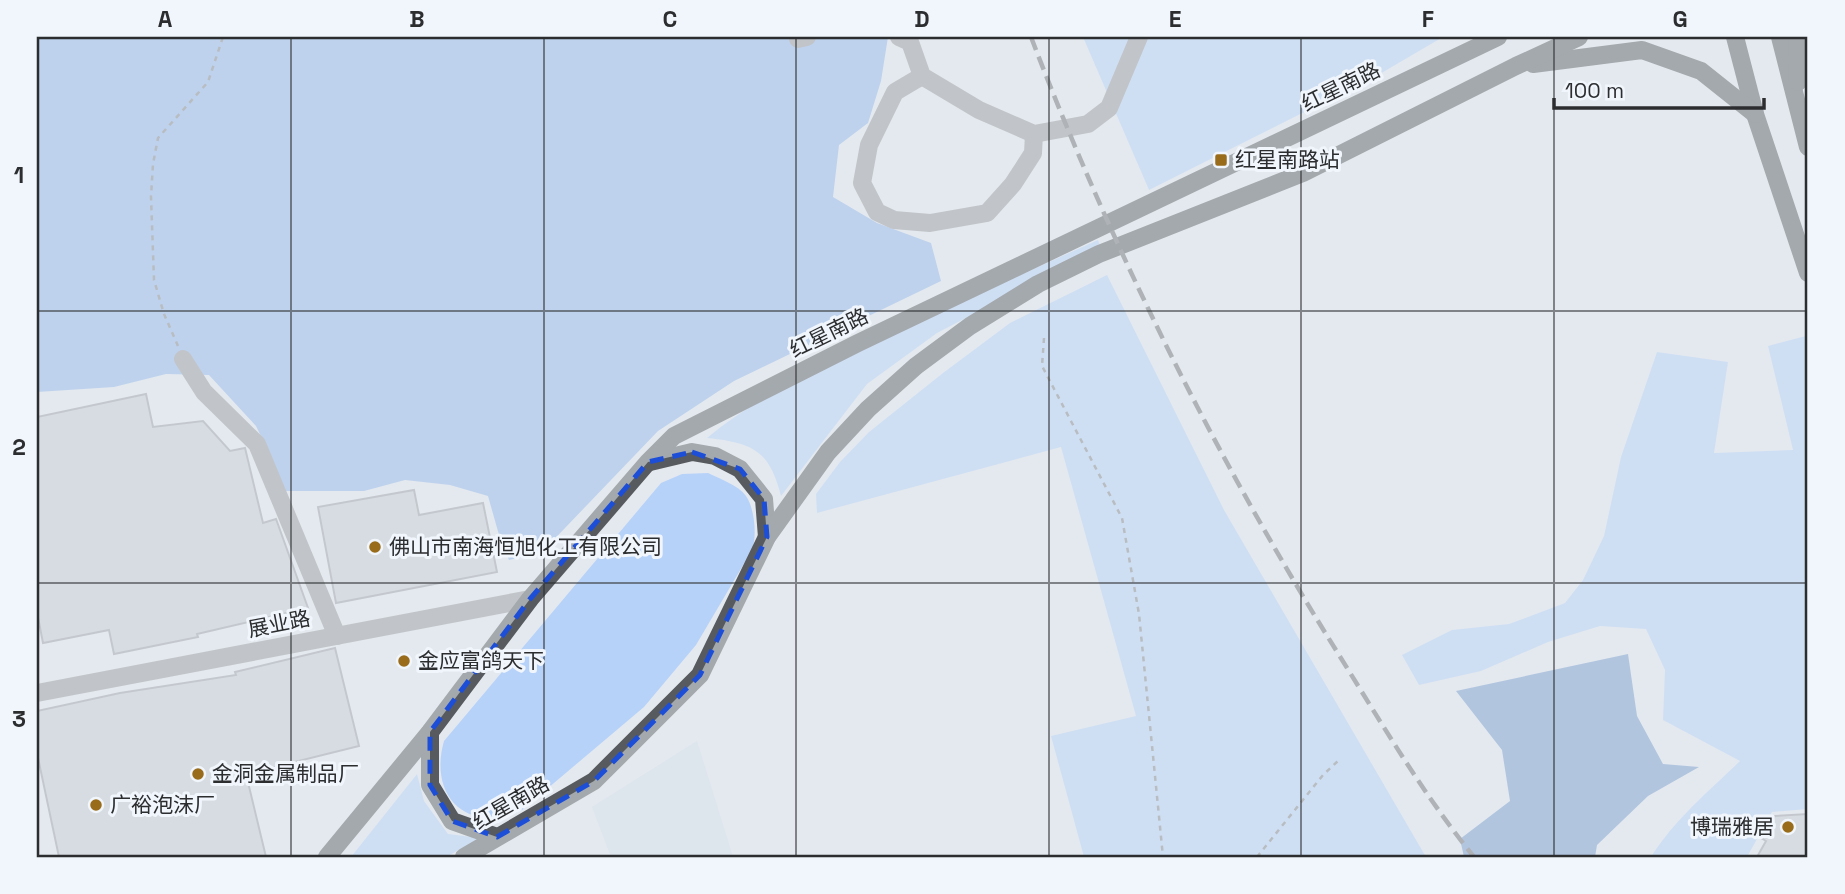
<svg xmlns="http://www.w3.org/2000/svg" width="1845" height="894" viewBox="0 0 1845 894" font-family="'Space Grotesk','Noto Sans SC',sans-serif">
	<rect width="100%" height="100%" fill="#e4e9ef"/>
	<path fill="#d6dfec" d="M 697,741 L 733,857 L 611,857 L 592,807 Z"/>
	<g fill="#b7d2f9">
		<path d="M 1083,37 L 1443,37 L 1378,75 L 1149,190 Z"/>
		<path d="M 1098,240 L 1101,248 L 937,333 L 867,384 L 781,496 C 769,450 753,443 707,438 C 757,396 824,366 883,338 C 954,305 1026,272 1098,240 Z"/>
		<path d="M 1107,275 L 1224,510 L 1426,857 L 1084,857 L 1051,736 L 1136,716 L 1061,447 L 817,513 L 816,494 L 840,462 L 869,432 L 943,373 L 1010,323 Z"/>
		<path d="M 1806,336 L 1808,344 L 1808,809 L 1772,812 L 1747,857 L 1651,857 C 1675,819 1708,792 1740,761 L 1663,720 L 1665,670 L 1646,629 L 1600,626 L 1548,642 L 1481,671 L 1419,685 L 1402,655 L 1452,630 L 1509,624 L 1565,603 L 1583,580 L 1604,536 L 1621,457 L 1657,352 L 1728,362 L 1714,453 L 1793,450 L 1768,346 Z"/>
		<path d="M 708,473 C 720,479 738,485 746,496 C 755,509 757,537 752,550 L 696,645 L 644,707 L 522,810 C 468,835 428,797 444,741 L 661,483 L 682,474 Z"/>
		<path d="M 417,774 L 424,801 L 448,834 L 480,838 L 446,857 L 351,857 Z"/>
	</g>
	<path fill="#91b6ec" d="M 37,37 L 888,37 L 881,81 L 868,123 L 839,145 L 833,197 L 877,223 L 931,243 L 941,281 L 734,381 L 658,431 L 542,552 L 509,560 L 501,542 L 488,496 L 450,485 L 405,480 L 364,491 L 284,491 L 274,463 L 256,426 L 209,375 L 166,374 L 114,387 L 37,392 Z"/>
	<path fill="#7599cd" d="M 1628,654 L 1637,716 L 1663,764 L 1699,767 L 1648,796 L 1597,845 L 1595,857 L 1464,857 L 1460,839 L 1510,801 L 1502,750 L 1456,691 Z"/>
	<g fill="#c8cdd3" stroke="#9da1a7" stroke-width="2">
		<path d="M 146,394 L 153,427 L 203,421 L 230,451 L 245,448 L 263,523 L 276,519 L 308,608 L 197,634 L 198,637 L 114,654 L 109,630 L 43,643 L 37,612 L 37,417 Z"/>
		<path d="M 414,490 L 419,515 L 483,503 L 497,572 L 336,603 L 318,507 Z"/>
		<path d="M 335,648 L 359,746 L 246,774 L 266,857 L 59,857 L 37,753 L 37,711 L 120,693 L 236,675 L 235,672 Z"/>
		<path d="M 1808,814 L 1808,857 L 1757,857 L 1766,841 L 1761,838 L 1775,816 Z"/>
	</g>
	<g fill="none" stroke-linecap="round" stroke-linejoin="round">
		<g stroke="#84878b" stroke-width="2.5" stroke-dasharray="5 5" stroke-linecap="butt">
			<path d="M 1044,338 L 1042,366 L 1122,518 L 1139,614 L 1163,857"/>
			<path d="M 178,346 L 164,314 L 154,280 L 151,197 L 153,164 L 158,138 L 208,82 L 223,37"/>
			<path d="M 1257,857 L 1323,775 L 1339,760"/>
		</g>
		<g stroke="#989a9d" stroke-width="18">
			<path d="M 899,37 L 910,42 L 922,76 L 979,110 L 1034,134 L 1088,124 L 1109,108 L 1139,37"/>
			<path d="M 798,39 L 807,37"/>
			<path d="M 922,76 L 895,92 L 869,145 L 862,183 L 877,212 L 894,220 L 930,223 L 987,213 L 1013,184 L 1033,153 L 1034,134"/>
			<path d="M 183,359 L 204,392 L 257,444 L 337,636"/>
			<path d="M 37,693 L 530,599"/>
		</g>
		<g stroke="#575b5f" stroke-width="18">
			<path d="M 1735,37 L 1755,114 L 1808,273"/>
			<path d="M 1780,37 L 1808,147"/>
			<path d="M 1797,37 L 1798,82"/>
			<path d="M 1533,64 L 1642,50 L 1701,71 L 1755,114"/>
			<path d="M 650,462 L 692,452 L 715,456 L 740,469 L 764,499 L 767,537"/>
			<path d="M 430,732 L 430,785 L 452,821 L 497,837"/>
			<path d="M 327,857 L 430,732 L 530,599 L 648,462 L 674,436 L 858,343 L 1498,37"/>
			<path d="M 464,857 L 594,781 L 700,675 L 767,537 L 828,452 L 868,409 L 916,366 L 970,326 L 1038,284 L 1099,254 L 1303,173 L 1516,66 L 1579,37"/>
		</g>
		<path stroke="#6f7275" stroke-width="4.5" stroke-dasharray="14 7" stroke-linecap="butt" d="M 1031,37 C 1113,251 1217,460 1339,655 C 1382,724 1423,794 1474,857"/>
	</g>
	<path d="M0 0H1845V894H0ZM 692,452 L 740,469 L 764,499 L 767,537 L 700,675 L 594,781 L 497,837 L 452,821 L 430,785 L 430,732 L 530,599 L 648,462 Z" fill="#e4e9ef" fill-opacity=".55" fill-rule="evenodd"/>
	<path fill="none" stroke="#1d4ed8" stroke-width="5" stroke-dasharray="14 9" stroke-linejoin="round" d="M 692,452 L 740,469 L 764,499 L 767,537 L 700,675 L 594,781 L 497,837 L 452,821 L 430,785 L 430,732 L 530,599 L 648,462 Z"/>
	<path fill="none" stroke="#2b2d2f" stroke-width="2" stroke-opacity="0.55" d="M 291,37 L 291,857M 544,37 L 544,857M 796,37 L 796,857M 1049,37 L 1049,857M 1301,37 L 1301,857M 1554,37 L 1554,857M 37,311 L 1808,311M 37,583 L 1808,583"/>
	<g fill="#986c1a" stroke="#f1f6fd" stroke-width="2.5">
		<rect x="1214" y="153" width="14" height="14" rx="3.5"/>
		<circle cx="375" cy="547" r="7"/>
		<circle cx="404" cy="661" r="7"/>
		<circle cx="198" cy="774" r="7"/>
		<circle cx="96" cy="805" r="7"/>
		<circle cx="1788" cy="827" r="7"/>
	</g>
	<g text-anchor="middle" stroke-width="6" stroke-linejoin="round" paint-order="stroke">
		<g font-size="21" fill="#2b2d2f" stroke="#f1f6fd">
			<text transform="translate(1341 87) rotate(-26)" y="7">红星南路</text>
			<text transform="translate(829 333) rotate(-26)" y="7">红星南路</text>
			<text transform="translate(279 624) rotate(-11)" y="7">展业路</text>
			<text transform="translate(511 803) rotate(-30)" y="7">红星南路</text>
		</g>
		<g font-size="21" fill="#2b2d2f" stroke="#f1f6fd" text-anchor="start">
			<text x="1235" y="167">红星南路站</text>
			<text x="389" y="554">佛山市南海恒旭化工有限公司</text>
			<text x="418" y="668">金应富鸽天下</text>
			<text x="212" y="781">金洞金属制品厂</text>
			<text x="110" y="812">广裕泡沫厂</text>
			<text x="1774" y="834" text-anchor="end">博瑞雅居</text>
		</g>
	</g>
	<rect width="1845" height="894" fill="none" stroke="#f1f6fd" stroke-width="77"/>
	<path d="M1554 98v10h210v-10" fill="none" stroke="#2b2d2f" stroke-width="3.5"/>
	<text x="1565" y="98" font-size="21" fill="#2b2d2f" stroke="#f1f6fd" stroke-width="5" paint-order="stroke">100 m</text>
	<rect x="38" y="38" width="1768" height="818" fill="none" stroke="#2b2d2f" stroke-width="2.5"/>
	<g font-size="23" text-anchor="middle" font-weight="bold" fill="#2b2d2f">
		<text x="165" y="27">A</text>
		<text x="417" y="27">B</text>
		<text x="670" y="27">C</text>
		<text x="922" y="27">D</text>
		<text x="1175" y="27">E</text>
		<text x="1428" y="27">F</text>
		<text x="1680" y="27">G</text>
		<text x="19" y="183">1</text>
		<text x="19" y="455">2</text>
		<text x="19" y="727">3</text>
	</g>
</svg>
